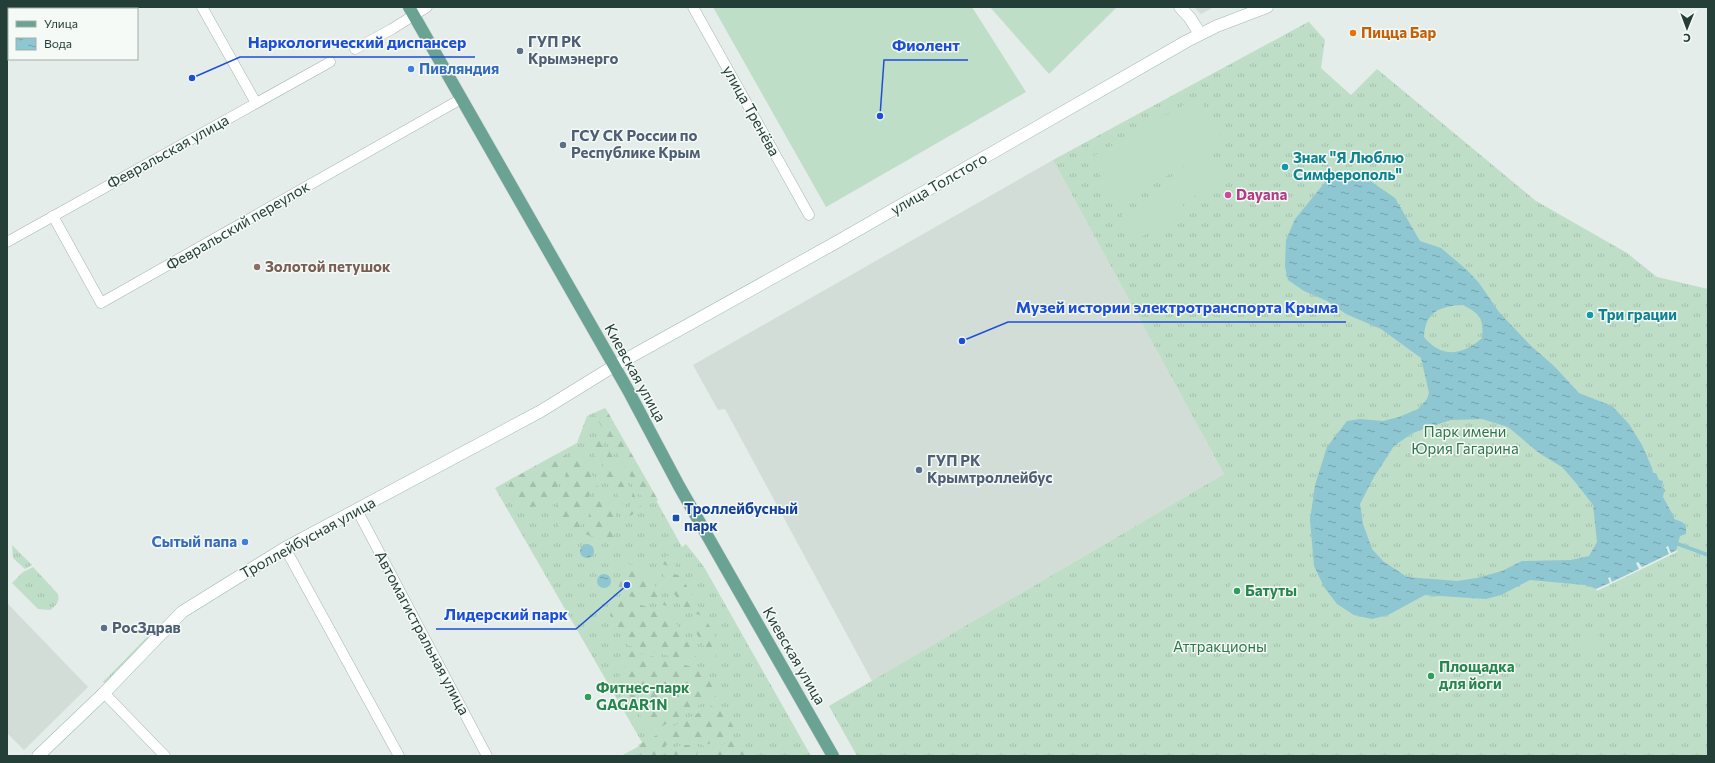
<svg xmlns="http://www.w3.org/2000/svg" width="1715" height="763" viewBox="0 0 1715 763" font-family="Commissioner,sans-serif">
	<defs>
		<pattern id="grass-tufts" width="24" height="20" patternUnits="userSpaceOnUse"><rect width="24" height="20" fill="#bedec7"/><path d="M3 7l-1-3M5 7V3M7 7l1-3M15 17l-1-3M17 17v-4M19 17l1-3" fill="none" stroke="#a3c0ac"/></pattern>
		<pattern id="forest-firs" width="22" height="20" patternUnits="userSpaceOnUse"><rect width="22" height="20" fill="#bedec7"/><path d="M5 1l3.5 6h-7zM16 11l3.5 6h-7z" fill="#a3c0ac"/></pattern>
		<pattern id="water-ripples" width="26" height="14" patternUnits="userSpaceOnUse"><rect width="26" height="14" fill="#8ec6d1"/><path d="M2 4q2-2 4 0t4 0M15 11q2-2 4 0t4 0" fill="none" stroke="#74a2ab"/></pattern>
	</defs>
	<rect width="100%" height="100%" fill="#e4ede9"/>
	<g fill="#d2ddd8">
		<path d="M 1194,7 L 1214,7 L 1201,14 Z"/>
		<path d="M 1053,160 L 1224,474 L 872,681 L 745,446 L 725,409 L 718,410 L 693,365 Z"/>
		<path d="M 7,603 L 88,687 L 24,750 L 7,733 Z"/>
	</g>
	<g fill="url(#grass-tufts)">
		<path d="M 1310,21 L 1309,22 L 1325,40 L 1321,68 L 1351,95 L 1377,69 L 1536,201 L 1627,253 L 1657,277 L 1708,289 L 1708,756 L 857,756 L 829,706 L 1224,474 L 1053,160 Z"/>
		<path d="M 605,408 L 682,547 L 686,544 L 704,567 L 811,756 L 621,756 L 643,744 L 495,488 L 577,443 L 587,416 Z"/>
		<path d="M 12,545 L 32,565 L 25,569 L 13,558 Z"/>
		<path d="M 33,567 L 58,594 C 60,601 56,606 50,610 L 38,609 L 12,583 L 23,572 Z"/>
		<path d="M 147,637 L 149,639 L 105,684 L 103,682 Z"/>
	</g>
	<g fill="url(#forest-firs)">
		<path d="M 606,409 L 658,500 L 647,506 L 595,415 Z"/>
		<path d="M 600,435 L 604,441 L 598,461 L 587,442 Z"/>
		<path d="M 607,447 L 629,486 L 624,506 L 602,468 Z"/>
		<path d="M 577,449 L 594,478 L 579,533 L 560,528 L 554,517 L 572,451 Z"/>
		<path d="M 557,454 L 560,458 L 566,455 L 551,511 L 534,506 L 524,511 L 507,482 Z"/>
		<path d="M 597,485 L 618,520 L 612,542 L 584,534 Z"/>
		<path d="M 633,492 L 642,509 L 630,516 L 628,513 Z"/>
		<path d="M 669,555 L 677,569 L 656,562 Z"/>
		<path d="M 625,563 L 645,568 L 667,606 L 617,593 Z"/>
		<path d="M 661,570 L 681,576 L 704,616 L 684,611 Z"/>
		<path d="M 615,598 L 670,613 L 700,664 L 627,645 L 610,615 Z"/>
		<path d="M 687,617 L 707,622 L 720,644 L 713,662 Z"/>
		<path d="M 631,651 L 704,670 L 717,695 L 650,733 L 619,677 Z"/>
		<path d="M 719,702 L 737,733 L 703,746 C 690,736 680,740 666,745 L 661,756 L 643,756 L 638,745 Z"/>
		<path d="M 740,738 L 750,756 L 711,756 L 707,750 Z"/>
		<path d="M 682,745 L 694,745 L 699,750 L 696,756 L 667,756 L 669,749 Z"/>
	</g>
	<g fill="#bedec7">
		<path d="M 713,7 L 972,7 L 1026,92 L 826,207 Z"/>
		<path d="M 990,7 L 1117,7 L 1049,74 Z"/>
		<path d="M 1198,97 L 1225,143 L 1116,204 L 1090,158 Z"/>
		<path d="M 1211,155 L 1225,178 L 1187,201 L 1173,179 Z"/>
		<path d="M 1172,186 L 1187,212 L 1135,240 L 1121,215 Z"/>
		<path d="M 1236,582 L 1246,588 L 1247,594 L 1241,603 L 1235,604 L 1228,598 L 1226,593 L 1231,583 Z"/>
		<path d="M 1598,634 L 1606,648 L 1584,658 L 1577,644 Z"/>
	</g>
	<g fill="url(#water-ripples)" fill-rule="evenodd">
		<path d="M 1349,172 L 1360,174 L 1395,198 L 1420,241 L 1441,248 L 1467,270 L 1479,283 L 1499,312 L 1530,345 L 1554,366 L 1579,393 L 1612,406 L 1629,424 L 1642,445 L 1652,468 L 1653,473 L 1656,473 L 1659,480 L 1663,481 L 1662,486 L 1666,491 L 1664,492 L 1663,497 L 1674,517 L 1674,519 L 1682,522 L 1686,526 L 1686,534 L 1680,536 L 1676,551 L 1597,589 L 1585,585 L 1530,580 L 1501,595 L 1486,599 L 1425,595 L 1388,615 L 1372,619 L 1354,615 L 1337,604 L 1324,587 L 1314,566 L 1310,520 L 1315,485 L 1327,447 L 1347,421 L 1360,419 L 1383,421 L 1399,417 L 1418,409 L 1427,399 L 1429,393 L 1421,358 L 1381,329 L 1346,314 L 1327,301 L 1304,291 L 1288,280 L 1285,267 L 1286,240 L 1295,219 L 1331,175 ZM 1463,305 C 1480,314 1484,318 1482,338 C 1463,355 1442,359 1424,337 C 1425,311 1441,306 1463,305 ZM 1482,419 L 1508,427 L 1539,453 L 1562,467 L 1576,483 L 1593,505 L 1597,542 L 1589,556 L 1571,560 L 1522,561 L 1502,571 L 1477,578 L 1457,581 L 1407,577 L 1383,561 L 1372,549 L 1363,524 L 1360,504 L 1374,477 L 1394,446 L 1411,434 L 1423,429 L 1451,420 Z"/>
		<circle cx="587" cy="551" r="7"/>
		<circle cx="604" cy="581" r="7"/>
	</g>
	<path fill="#e4ede9" d="M 1668,546 L 1671,553 L 1678,550 L 1677,552 L 1597,591 L 1596,589 L 1610,583 L 1608,578 L 1610,577 L 1612,582 L 1639,569 L 1636,563 L 1638,562 L 1642,567 L 1669,554 L 1666,547 Z"/>
	<g fill="none" stroke-linecap="round" stroke-linejoin="round">
		<path stroke="#8ec6d1" stroke-width="3.5" d="M 1678,544 L 1708,555"/>
		<defs>
			<g id="street">
				<path d="M 202,7 L 256,103"/>
				<path d="M 693,7 L 809,215"/>
				<path d="M 355,49 L 392,29 L 427,7"/>
				<path d="M 53,216 L 101,303 L 461,99"/>
				<path d="M 7,242 L 330,62"/>
				<path d="M 357,510 L 487,756"/>
				<path d="M 285,548 L 399,756"/>
				<path d="M 104,693 L 165,756"/>
			</g>
			<g id="secondary">
				<path d="M 1180,7 L 1190,18 L 1200,34"/>
				<path d="M 38,756 L 104,693 L 182,612 L 285,548 L 541,411 L 614,366 L 835,243 L 1187,41 L 1217,26 L 1267,7"/>
			</g>
			<path id="primary" d="M 409,7 L 628,390 L 679,486 L 833,756"/>
		</defs>
		<use href="#street" stroke="#a7b5b0" stroke-width="11"/>
		<use href="#secondary" stroke="#a2b9b1" stroke-width="13"/>
		<use href="#primary" stroke="#c2c9c7" stroke-width="13"/>
		<use href="#street" stroke="#fff" stroke-width="10"/>
		<use href="#secondary" stroke="#fff" stroke-width="12"/>
		<use href="#primary" stroke="#6aa294" stroke-width="12"/>
	</g>
	<circle fill="#e8710a" stroke="#f5faf7" stroke-width="1.5" cx="1353" cy="33" r="4"/>
	<g fill="#5c6f8a" stroke="#f5faf7" stroke-width="1.5">
		<circle cx="520" cy="51" r="4"/>
		<circle cx="563" cy="145" r="4"/>
		<circle cx="919" cy="470" r="4"/>
		<circle cx="104" cy="628" r="4"/>
	</g>
	<g fill="#3f7fe0" stroke="#f5faf7" stroke-width="1.5">
		<circle cx="411" cy="69" r="4"/>
		<circle cx="245" cy="542" r="4"/>
	</g>
	<g fill="#0f9aa8" stroke="#f5faf7" stroke-width="1.5">
		<circle cx="1285" cy="167" r="4"/>
		<circle cx="1590" cy="315" r="4"/>
	</g>
	<circle fill="#d1479c" stroke="#f5faf7" stroke-width="1.5" cx="1228" cy="195" r="4"/>
	<circle fill="#8d6e63" stroke="#f5faf7" stroke-width="1.5" cx="257" cy="267" r="4"/>
	<rect fill="#1a4fb4" stroke="#f5faf7" stroke-width="1.5" x="672" y="514" width="8" height="8" rx="2"/>
	<g fill="#2e9e5b" stroke="#f5faf7" stroke-width="1.5">
		<circle cx="1237" cy="591" r="4"/>
		<circle cx="1431" cy="676" r="4"/>
		<circle cx="588" cy="697" r="4"/>
	</g>
	<g text-anchor="middle" stroke-width="3" stroke-linejoin="round" paint-order="stroke">
		<g font-size="15" font-weight="bold" fill="#c56008" stroke="#f5faf7" text-anchor="start">
			<text x="1361" y="38">Пицца Бар</text>
		</g>
		<g font-size="15" font-weight="bold" fill="#4e5e75" stroke="#f5faf7" text-anchor="start">
			<text x="528" y="47">ГУП РК<tspan x="528" dy="17">Крымэнерго</tspan></text>
			<text x="571" y="141">ГСУ СК России по<tspan x="571" dy="17">Республике Крым</tspan></text>
			<text x="927" y="466">ГУП РК<tspan x="927" dy="17">Крымтроллейбус</tspan></text>
			<text x="112" y="633">РосЗдрав</text>
		</g>
		<g font-size="15" font-weight="bold" fill="#366cbe" stroke="#f5faf7" text-anchor="start">
			<text x="419" y="74">Пивляндия</text>
			<text x="237" y="547" text-anchor="end">Сытый папа</text>
		</g>
		<g font-size="15" fill="#243f38" stroke="#f5faf7">
			<text transform="translate(751 111) rotate(61)" y="5">улица Тренёва</text>
			<text transform="translate(168 152) rotate(-29)" y="5">Февральская улица</text>
			<text transform="translate(939 184) rotate(-30)" y="5">улица Толстого</text>
			<text transform="translate(238 226) rotate(-30)" y="5">Февральский переулок</text>
			<text transform="translate(635 373) rotate(61)" y="5">Киевская улица</text>
			<text transform="translate(308 538) rotate(-29)" y="5">Троллейбусная улица</text>
			<text transform="translate(422 633) rotate(62)" y="5">Автомагистральная улица</text>
			<text transform="translate(794 656) rotate(60)" y="5">Киевская улица</text>
		</g>
		<g font-size="15" font-weight="bold" fill="#0d838f" stroke="#f5faf7" text-anchor="start">
			<text x="1293" y="163">Знак "Я Люблю<tspan x="1293" dy="17">Симферополь"</tspan></text>
			<text x="1598" y="320">Три грации</text>
		</g>
		<g font-size="15" font-weight="bold" fill="#b23c85" stroke="#f5faf7" text-anchor="start">
			<text x="1236" y="200">Dayana</text>
		</g>
		<g font-size="15" font-weight="bold" fill="#785e54" stroke="#f5faf7" text-anchor="start">
			<text x="265" y="272">Золотой петушок</text>
		</g>
		<g font-size="15" fill="#2e754a" stroke="#f5faf7">
			<text x="1465" y="437">Парк имени<tspan x="1465" dy="17">Юрия Гагарина</tspan></text>
			<text x="1220" y="652">Аттракционы</text>
		</g>
		<g font-size="15" font-weight="bold" fill="#164399" stroke="#f5faf7" text-anchor="start">
			<text x="684" y="514">Троллейбусный<tspan x="684" dy="17">парк</tspan></text>
		</g>
		<g font-size="15" font-weight="bold" fill="#27864d" stroke="#f5faf7" text-anchor="start">
			<text x="1245" y="596">Батуты</text>
			<text x="1439" y="672">Площадка<tspan x="1439" dy="17">для йоги</tspan></text>
			<text x="596" y="693">Фитнес-парк<tspan x="596" dy="17">GAGAR1N</tspan></text>
		</g>
	</g>
	<path fill="none" stroke="#1d4ed8" stroke-width="1.5" d="M192 78L240 57H475M880 116L884 60H968M962 341L1008 322H1346M627 585L576 629H436"/>
	<g fill="#1d4ed8" stroke="#f5faf7" stroke-width="1.5">
		<circle cx="192" cy="78" r="4"/>
		<circle cx="880" cy="116" r="4"/>
		<circle cx="962" cy="341" r="4"/>
		<circle cx="627" cy="585" r="4"/>
	</g>
	<g font-size="16" text-anchor="middle" font-weight="bold" fill="#1d4ed8" stroke="#f5faf7" stroke-width="3" stroke-linejoin="round" paint-order="stroke">
		<text x="357" y="48">Наркологический диспансер</text>
		<text x="926" y="51">Фиолент</text>
		<text x="1177" y="313">Музей истории электротранспорта Крыма</text>
		<text x="506" y="620">Лидерский парк</text>
	</g>
	<rect width="1715" height="763" fill="none" stroke="#243f38" stroke-width="16"/>
	<rect x="8" y="8" width="130" height="52" fill="#f5faf7" stroke="#a1afab"/>
	<rect x="16" y="21" width="20" height="6" fill="#6aa294" stroke="#a1afab"/>
	<text x="44" y="28" font-size="12" fill="#243f38">Улица</text>
	<rect x="16" y="38" width="20" height="12" fill="url(#water-ripples)" stroke="#a1afab"/>
	<text x="44" y="48" font-size="12" fill="#243f38">Вода</text>
	<g transform="translate(1687 28) rotate(181)" stroke="#f5faf7" stroke-width="3" paint-order="stroke">
	<path d="M0-3L7 15L0 10L-7 15Z" fill="#243f38"/>
	<text y="-6" font-size="11" font-weight="bold" text-anchor="middle" fill="#243f38">С</text>
	</g>
</svg>
